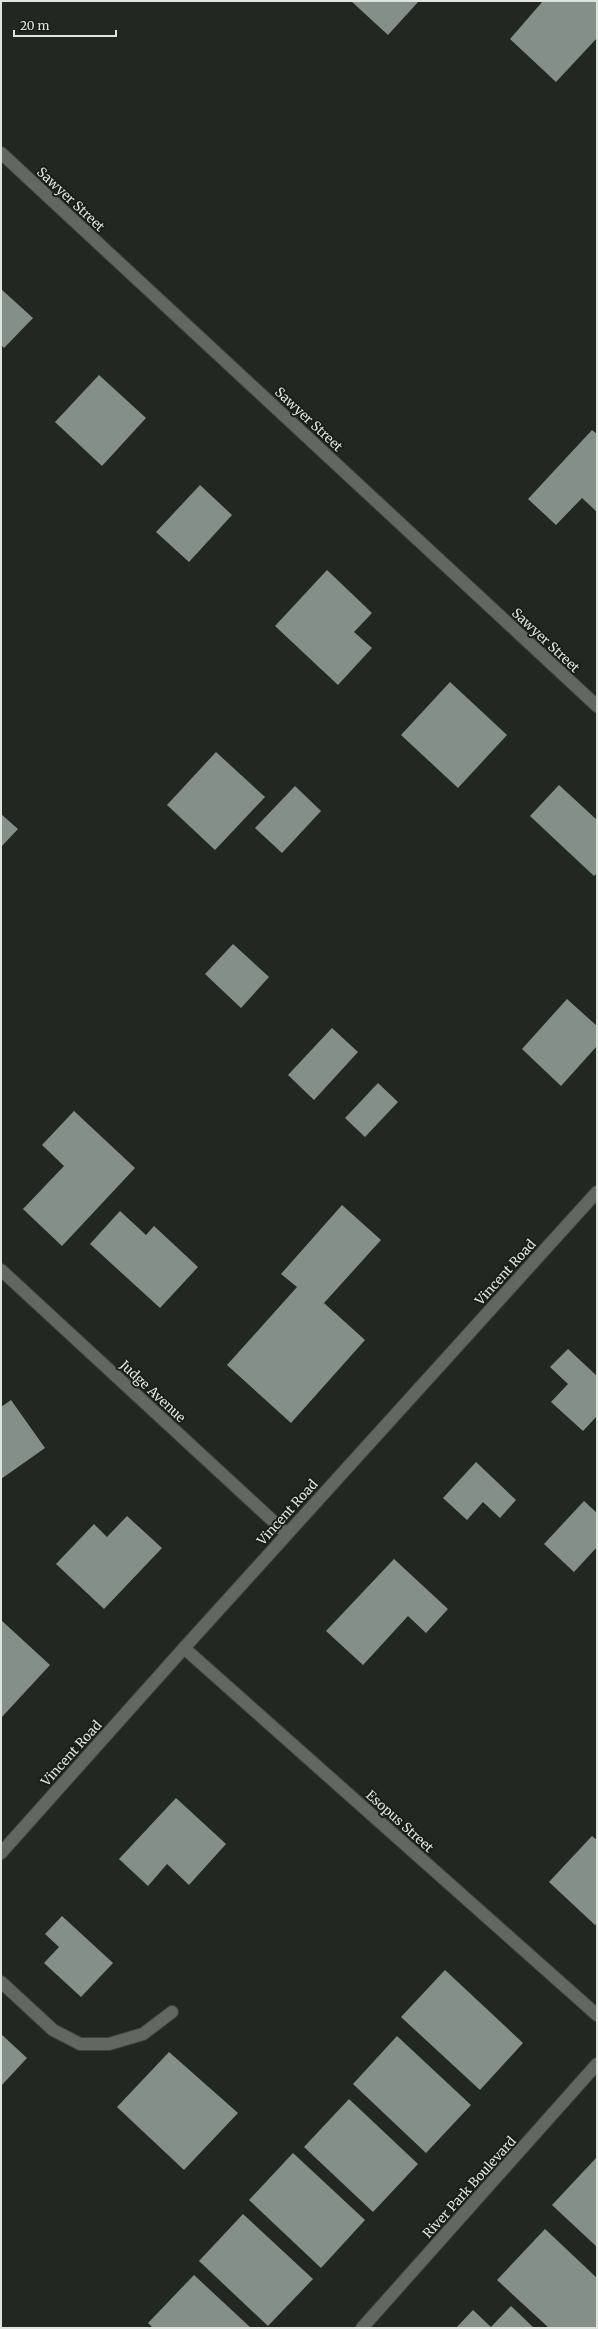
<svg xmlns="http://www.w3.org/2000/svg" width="598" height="2329" viewBox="0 0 598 2329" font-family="Merriweather,serif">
	<rect width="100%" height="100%" fill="#222821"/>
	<g fill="#858f89">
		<path d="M 351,1 L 419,1 L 388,35 Z"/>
		<path d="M 543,1 L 597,1 L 597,38 L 556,82 L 510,39 Z"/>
		<path d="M 1,289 L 33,318 L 4,348 L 1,345 Z"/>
		<path d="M 99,375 L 146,418 L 102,466 L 55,422 Z"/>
		<path d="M 592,430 L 597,434 L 597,512 L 582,498 L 556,525 L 528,499 Z"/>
		<path d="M 200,485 L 232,515 L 189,562 L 156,532 Z"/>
		<path d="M 327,570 L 372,613 L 354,632 L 372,648 L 338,685 L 275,626 Z"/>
		<path d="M 450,682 L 507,735 L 458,788 L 401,735 Z"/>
		<path d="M 216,752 L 265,797 L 215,850 L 167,805 Z"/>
		<path d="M 559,785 L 597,820 L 597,873 L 594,876 L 530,816 Z"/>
		<path d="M 295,786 L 321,811 L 282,853 L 255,828 Z"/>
		<path d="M 1,814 L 18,829 L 1,847 Z"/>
		<path d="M 233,944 L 269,977 L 241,1008 L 205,974 Z"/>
		<path d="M 567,999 L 597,1026 L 597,1046 L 561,1086 L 522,1049 Z"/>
		<path d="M 332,1028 L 358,1052 L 314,1100 L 288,1075 Z"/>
		<path d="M 378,1083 L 398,1102 L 365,1137 L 345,1118 Z"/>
		<path d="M 74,1111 L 135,1168 L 62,1246 L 23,1209 L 64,1166 L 42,1145 Z"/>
		<path d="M 342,1205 L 381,1240 L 324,1303 L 365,1340 L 291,1423 L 227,1365 L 297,1287 L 281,1274 Z"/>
		<path d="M 120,1211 L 146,1235 L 154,1226 L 198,1267 L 160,1308 L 90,1244 Z"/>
		<path d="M 568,1349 L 597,1376 L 597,1416 L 583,1431 L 551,1402 L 568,1384 L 550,1367 Z"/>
		<path d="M 11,1400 L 45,1448 L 1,1479 L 1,1407 Z"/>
		<path d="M 476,1462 L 516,1500 L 500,1518 L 483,1502 L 467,1520 L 443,1498 Z"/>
		<path d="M 584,1501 L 597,1513 L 597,1547 L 574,1572 L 544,1544 Z"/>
		<path d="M 127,1516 L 162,1548 L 104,1609 L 56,1564 L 94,1524 L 107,1537 Z"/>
		<path d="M 394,1559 L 448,1609 L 426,1633 L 408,1616 L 363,1665 L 326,1631 Z"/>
		<path d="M 1,1620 L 50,1665 L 1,1718 Z"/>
		<path d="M 176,1798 L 226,1844 L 189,1885 L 167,1864 L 148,1886 L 119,1859 Z"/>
		<path d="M 592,1836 L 597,1840 L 597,1923 L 595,1925 L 549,1882 Z"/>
		<path d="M 62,1916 L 113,1963 L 81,1997 L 44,1963 L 59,1947 L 45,1934 Z"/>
		<path d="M 445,1970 L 523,2043 L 480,2090 L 401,2017 Z"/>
		<path d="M 1,2034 L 27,2058 L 1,2086 Z"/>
		<path d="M 397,2036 L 471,2105 L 426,2153 L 353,2084 Z"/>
		<path d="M 169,2052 L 238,2113 L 184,2170 L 117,2107 Z"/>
		<path d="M 349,2099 L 418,2164 L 373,2212 L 304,2147 Z"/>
		<path d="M 293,2153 L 365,2220 L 321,2268 L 249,2200 Z"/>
		<path d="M 597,2157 L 597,2247 L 552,2205 Z"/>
		<path d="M 243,2214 L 313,2279 L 268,2326 L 199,2261 Z"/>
		<path d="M 545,2229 L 597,2278 L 597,2328 L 549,2328 L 497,2280 Z"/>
		<path d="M 194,2275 L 251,2328 L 153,2328 L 148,2323 Z"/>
		<path d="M 511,2306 L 534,2328 L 456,2328 L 473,2310 L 491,2327 Z"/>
	</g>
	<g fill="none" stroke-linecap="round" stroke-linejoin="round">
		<defs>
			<g id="minor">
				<path d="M 1,153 L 597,706"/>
				<path d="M 1,1270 L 287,1534"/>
				<path d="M 184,1648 L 597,2015"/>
				<path d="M 1,1853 L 184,1648 L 597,1192"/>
				<path d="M 1,1982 L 53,2030 L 80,2044 L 109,2044 L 143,2034 L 172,2012"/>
				<path d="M 362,2328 L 597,2064"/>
			</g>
		</defs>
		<use href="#minor" stroke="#3f443e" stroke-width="14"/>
		<use href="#minor" stroke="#616860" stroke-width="12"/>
	</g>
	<g text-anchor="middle" stroke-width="4" stroke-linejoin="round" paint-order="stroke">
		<g font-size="13" fill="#e0e4df" stroke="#191e18">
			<text transform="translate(71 199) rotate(43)" y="5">Sawyer Street</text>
			<text transform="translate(309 419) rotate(43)" y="5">Sawyer Street</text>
			<text transform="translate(546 640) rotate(43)" y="5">Sawyer Street</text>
			<text transform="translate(505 1272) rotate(-48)" y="5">Vincent Road</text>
			<text transform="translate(153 1391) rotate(43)" y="5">Judge Avenue</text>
			<text transform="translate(287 1512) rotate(-48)" y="5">Vincent Road</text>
			<text transform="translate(71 1753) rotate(-48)" y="5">Vincent Road</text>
			<text transform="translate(400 1821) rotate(42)" y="5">Esopus Street</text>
			<text transform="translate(469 2187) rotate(-48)" y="5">River Park Boulevard</text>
		</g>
	</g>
	<rect width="598" height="2329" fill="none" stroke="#e0e4df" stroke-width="4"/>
	<path d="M14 30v6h102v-6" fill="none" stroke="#e0e4df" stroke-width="2"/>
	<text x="20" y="30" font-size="12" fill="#e0e4df" stroke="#191e18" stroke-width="3" paint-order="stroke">20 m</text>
</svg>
